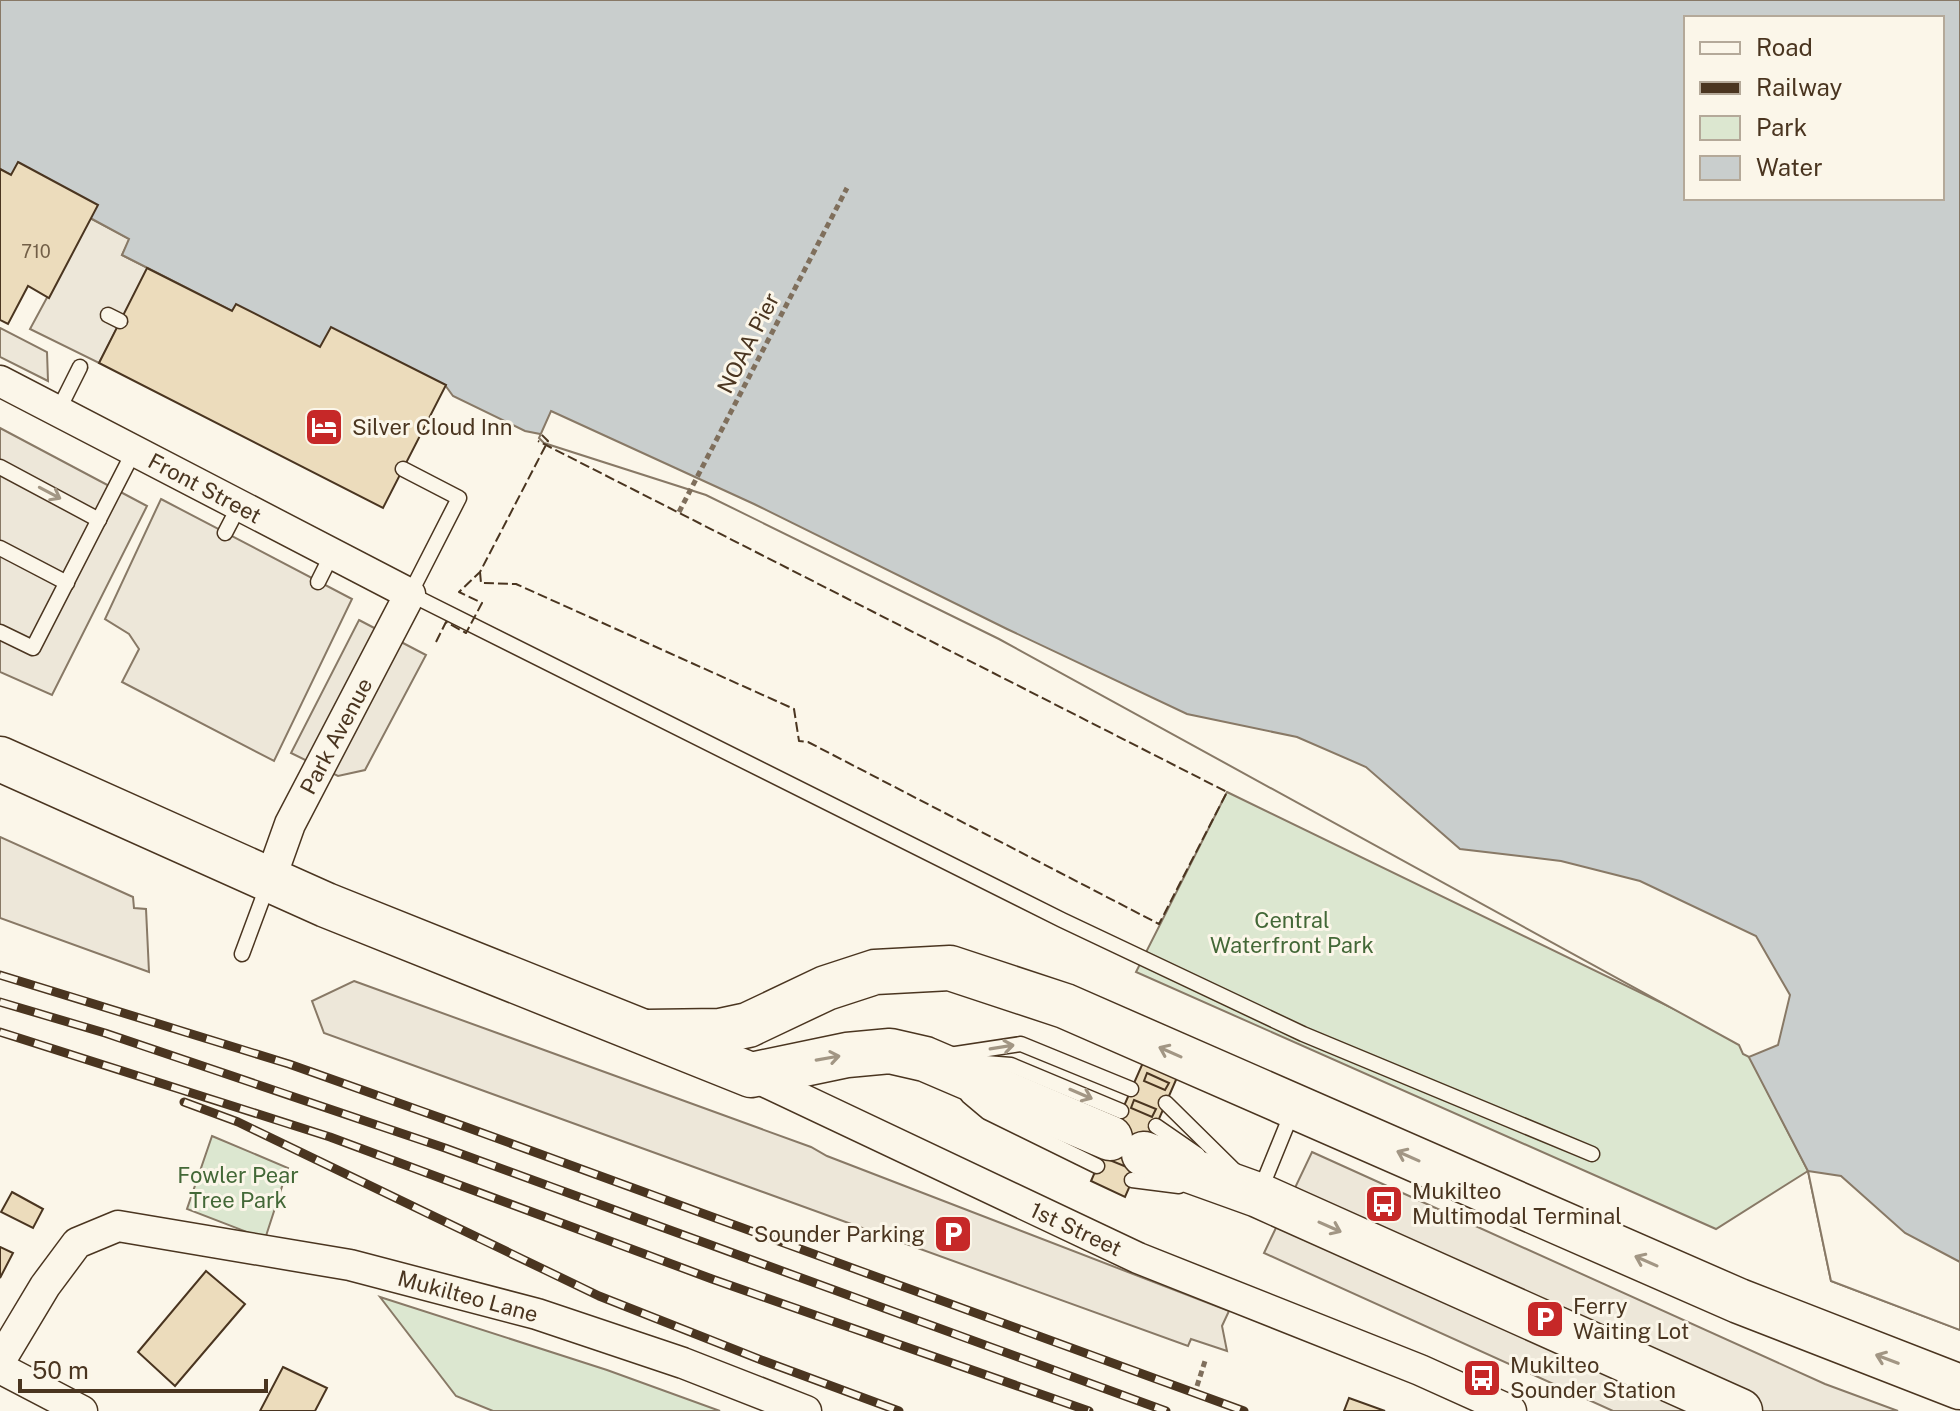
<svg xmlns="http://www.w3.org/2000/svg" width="1960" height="1411" viewBox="0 0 1960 1411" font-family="'Public Sans',sans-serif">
	<rect width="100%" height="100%" fill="#fbf6e9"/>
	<g fill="#dce7d0" stroke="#887966" stroke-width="2">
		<path d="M 1227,792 L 1742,1042 L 1808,1171 L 1716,1229 L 1136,972 Z"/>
		<path d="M 212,1136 L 288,1168 L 265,1239 L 187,1209 Z"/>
		<path d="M 380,1297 L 607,1370 L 720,1411 L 493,1411 L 456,1396 Z"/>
	</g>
	<g fill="#ede7d9" stroke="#887966" stroke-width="2">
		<path d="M 90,218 L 130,239 L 122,255 L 148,268 L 99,363 L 30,329 Z"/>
		<path d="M 0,328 L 47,352 L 48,381 L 0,357 Z"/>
		<path d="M 0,428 L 147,506 L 52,695 L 0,672 Z"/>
		<path d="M 161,499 L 352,599 L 274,761 L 122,682 L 139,649 L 129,634 L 105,619 Z"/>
		<path d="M 359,620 L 426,655 L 365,770 L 338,776 L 291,753 Z"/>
		<path d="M 0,837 L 133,897 L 134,908 L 146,909 L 149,972 L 0,918 Z"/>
		<path d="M 354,981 L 811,1147 L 827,1156 L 1229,1311 L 1222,1326 L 1227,1351 L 1191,1339 L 1188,1346 L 324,1033 L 312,1001 Z"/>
		<path d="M 1312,1152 L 1825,1384 L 1898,1411 L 1613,1411 L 1264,1253 Z"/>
	</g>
	<path fill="#c9cecd" stroke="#887966" stroke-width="2" fill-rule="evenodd" d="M 0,0 L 1960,0 L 1960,1330 L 1831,1281 L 1808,1171 L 1741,1042 L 1001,636 L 708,491 L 548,441 L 540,434 L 525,431 L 453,396 L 445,385 L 320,347 L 232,311 L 122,255 L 129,239 L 0,169 ZM 1686,18 L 1942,18 L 1942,198 L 1686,198 Z"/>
	<g fill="#fbf6e9" stroke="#887966" stroke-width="2">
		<path d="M 551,411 L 754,504 L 1007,629 L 1187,714 L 1297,737 L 1366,767 L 1460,849 L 1561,861 L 1640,881 L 1756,936 L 1790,995 L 1778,1045 L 1749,1057 L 1743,1054 L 1739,1045 L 999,639 L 706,495 L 544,443 L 539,438 Z"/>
		<path d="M 1808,1171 L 1841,1176 L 1905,1233 L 1960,1262 L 1960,1330 L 1831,1281 Z"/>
	</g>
	<g fill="#ecdcbc" stroke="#4a3520" stroke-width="2">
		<path d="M 18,162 L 98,205 L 49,298 L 28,286 L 8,324 L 0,320 L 0,169 L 11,175 Z"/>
		<path d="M 147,268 L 232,311 L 236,304 L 320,347 L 331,327 L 446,385 L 383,508 L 99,363 Z"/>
		<path d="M 1145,1058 L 1179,1073 L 1125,1197 L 1091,1181 Z"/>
		<path d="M 1147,1073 L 1169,1083 L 1165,1090 L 1144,1081 Z"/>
		<path d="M 1134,1100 L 1156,1109 L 1152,1117 L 1131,1108 Z"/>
		<path d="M 1111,1151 L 1133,1160 L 1129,1168 L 1107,1159 Z"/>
		<path d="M 12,1192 L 43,1209 L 33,1228 L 1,1212 Z"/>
		<path d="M 0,1247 L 13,1253 L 0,1278 Z"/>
		<path d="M 206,1271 L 245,1304 L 175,1386 L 138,1352 Z"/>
		<path d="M 283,1367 L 327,1388 L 315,1411 L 260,1411 Z"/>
		<path d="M 1349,1398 L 1385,1411 L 1344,1411 Z"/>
	</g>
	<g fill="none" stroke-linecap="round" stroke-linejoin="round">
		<defs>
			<g id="lane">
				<path d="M 108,315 L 120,321"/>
				<path d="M 58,411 L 80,367"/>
				<path d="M 0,467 L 99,520"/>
				<path d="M 403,469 L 459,498 L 410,594 L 1062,920 L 1303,1034 L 1592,1154"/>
				<path d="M 225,533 L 239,506"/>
				<path d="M 0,548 L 67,583"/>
				<path d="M 318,582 L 332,554"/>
				<path d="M 0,632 L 33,648 L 134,451"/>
				<path d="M 242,954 L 268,884"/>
				<path d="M 949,1055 L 1021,1044 L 1131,1089"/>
				<path d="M 973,1062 L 1011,1065 L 1121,1111"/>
				<path d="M 968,1096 L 987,1112 L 1097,1166"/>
				<path d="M 1166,1103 L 1236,1172"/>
				<path d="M 1156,1126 L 1198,1155"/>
				<path d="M 1132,1180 L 1179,1186"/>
				<path d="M 1260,1191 L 1293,1110"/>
			</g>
			<g id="street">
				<path d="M 0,381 L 410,594 L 290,824 L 270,880"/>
				<path d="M 751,1075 L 1138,1258 L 1420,1370 L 1511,1411"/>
				<path d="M 0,1361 L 45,1286 L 77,1243 L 118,1226 L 350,1265 L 537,1314 L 683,1363 L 806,1411"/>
				<path d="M 0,1368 L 82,1411"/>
			</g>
			<g id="primary">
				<path d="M 0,759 L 326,905 L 751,1075 L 847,1055 L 890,1051 L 925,1059 L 1110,1138"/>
				<path d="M 647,1032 L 720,1031 L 748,1025 L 826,988 L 875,972 L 950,968 L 1065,1006 L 1739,1301 L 1960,1387"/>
				<path d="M 1144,1154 L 1258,1195 L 1740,1411"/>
			</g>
		</defs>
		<use href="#lane" stroke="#4a3520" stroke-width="17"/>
		<use href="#street" stroke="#4a3520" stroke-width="33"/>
		<use href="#primary" stroke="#4a3520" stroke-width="47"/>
		<g stroke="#7f6f5c" stroke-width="5" stroke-dasharray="6 4" stroke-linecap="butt">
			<path d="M 679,512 L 847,188"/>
			<path d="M 1197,1386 L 1205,1361"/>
		</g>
		<use href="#lane" stroke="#fbf6e9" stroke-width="14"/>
		<use href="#street" stroke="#fbf6e9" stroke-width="30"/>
		<use href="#primary" stroke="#fbf6e9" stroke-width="44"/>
		<defs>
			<g id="rail">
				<path d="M 0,975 L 289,1064 L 455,1123 L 1244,1411"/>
				<path d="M 0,1002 L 105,1033 L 445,1148 L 1166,1411"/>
				<path d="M 0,1032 L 330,1137 L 712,1279 L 1089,1411"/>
				<path d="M 184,1102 L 238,1122 L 599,1296 L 764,1361 L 899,1411"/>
			</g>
		</defs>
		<use href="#rail" stroke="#4a3520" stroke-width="9"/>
		<use href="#rail" stroke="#fbf6e9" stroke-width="6" stroke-dasharray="18" stroke-linecap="butt"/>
		<g stroke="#4a3520" stroke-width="2" stroke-dasharray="10 4" stroke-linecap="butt">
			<path d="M 480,572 L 481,583 L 516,584 L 794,709 L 799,741 L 808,742 L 1159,924 L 1227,792 L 538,441"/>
			<path d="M 436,642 L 446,622 L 466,633 L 482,603 L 459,592 L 480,572 L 548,441 L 541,434"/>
		</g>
	</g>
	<defs><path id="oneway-shaft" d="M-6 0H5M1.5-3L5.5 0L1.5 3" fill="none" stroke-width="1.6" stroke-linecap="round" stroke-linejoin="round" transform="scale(2)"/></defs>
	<g stroke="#a29684">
		<use href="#oneway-shaft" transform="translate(50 493) rotate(28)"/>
		<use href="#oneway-shaft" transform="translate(1002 1047) rotate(-9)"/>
		<use href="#oneway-shaft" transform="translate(1170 1052) rotate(-156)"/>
		<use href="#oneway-shaft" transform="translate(828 1058) rotate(-10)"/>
		<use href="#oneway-shaft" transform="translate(1081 1094) rotate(23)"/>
		<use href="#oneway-shaft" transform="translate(1408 1156) rotate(-156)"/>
		<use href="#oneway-shaft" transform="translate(1330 1227) rotate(24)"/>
		<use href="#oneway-shaft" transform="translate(1646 1261) rotate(-156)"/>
		<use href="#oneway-shaft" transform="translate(1887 1359) rotate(-159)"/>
	</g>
	<defs>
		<symbol id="hotel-square" viewBox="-11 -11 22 22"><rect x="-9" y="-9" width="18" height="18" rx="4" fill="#c62828" stroke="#fbf6e9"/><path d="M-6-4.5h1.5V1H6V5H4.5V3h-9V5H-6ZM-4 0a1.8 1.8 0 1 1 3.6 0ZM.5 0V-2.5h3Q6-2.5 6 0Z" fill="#fff"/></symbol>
		<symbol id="bus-square" viewBox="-11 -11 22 22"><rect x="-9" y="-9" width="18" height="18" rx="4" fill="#c62828" stroke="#fbf6e9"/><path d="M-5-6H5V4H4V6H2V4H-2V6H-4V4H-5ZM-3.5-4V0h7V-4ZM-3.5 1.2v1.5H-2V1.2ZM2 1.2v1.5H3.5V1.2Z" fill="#fff"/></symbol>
		<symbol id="parking-square" viewBox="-11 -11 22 22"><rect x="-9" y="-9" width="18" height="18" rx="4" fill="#c62828" stroke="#fbf6e9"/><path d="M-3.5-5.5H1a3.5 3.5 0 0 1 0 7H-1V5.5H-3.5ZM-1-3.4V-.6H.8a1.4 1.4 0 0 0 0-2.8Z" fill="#fff"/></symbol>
	</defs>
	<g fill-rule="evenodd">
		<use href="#hotel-square" x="302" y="405" width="44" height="44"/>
		<use href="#bus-square" x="1362" y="1182" width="44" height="44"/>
		<use href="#parking-square" x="931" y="1212" width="44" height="44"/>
		<use href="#parking-square" x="1523" y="1297" width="44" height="44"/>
		<use href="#bus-square" x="1460" y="1356" width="44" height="44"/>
	</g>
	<g text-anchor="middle" stroke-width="6" stroke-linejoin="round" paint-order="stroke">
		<g font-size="18" fill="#725f47">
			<text x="36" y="258">710</text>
		</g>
		<g font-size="22" fill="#4a3520" stroke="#fbf6e9">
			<text transform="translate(748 343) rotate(-63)" y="8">NOAA Pier</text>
			<text transform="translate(205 488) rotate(28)" y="8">Front Street</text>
			<text transform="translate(336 736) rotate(-62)" y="8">Park Avenue</text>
			<text transform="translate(1076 1229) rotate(25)" y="8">1st Street</text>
			<text transform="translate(468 1296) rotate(15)" y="8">Mukilteo Lane</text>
		</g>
		<g font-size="22" fill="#4a3520" stroke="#fbf6e9" text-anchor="start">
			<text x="352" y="435">Silver Cloud Inn</text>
			<text x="1412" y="1199">Mukilteo<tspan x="1412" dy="25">Multimodal Terminal</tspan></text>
			<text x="925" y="1242" text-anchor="end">Sounder Parking</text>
			<text x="1573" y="1314">Ferry<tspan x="1573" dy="25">Waiting Lot</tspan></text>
			<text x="1510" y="1373">Mukilteo<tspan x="1510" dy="25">Sounder Station</tspan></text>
		</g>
		<g font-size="22" fill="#436837" stroke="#fbf6e9">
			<text x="1292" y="928">Central<tspan x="1292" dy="25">Waterfront Park</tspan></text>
			<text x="238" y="1183">Fowler Pear<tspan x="238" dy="25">Tree Park</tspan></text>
		</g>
	</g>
	<rect x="1684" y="16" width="260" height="184" fill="#fbf6e9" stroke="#b4a999" stroke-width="2"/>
	<rect x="1700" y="42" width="40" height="12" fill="#fbf6e9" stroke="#b4a999" stroke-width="2"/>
	<text x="1756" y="56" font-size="24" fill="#4a3520">Road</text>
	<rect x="1700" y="82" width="40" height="12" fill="#4a3520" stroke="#b4a999" stroke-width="2"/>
	<text x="1756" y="96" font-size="24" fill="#4a3520">Railway</text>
	<rect x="1700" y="116" width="40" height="24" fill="#dce7d0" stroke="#b4a999" stroke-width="2"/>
	<text x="1756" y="136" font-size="24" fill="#4a3520">Park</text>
	<rect x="1700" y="156" width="40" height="24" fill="#c9cecd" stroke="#b4a999" stroke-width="2"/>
	<text x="1756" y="176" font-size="24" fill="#4a3520">Water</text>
	<path d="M20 1379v12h246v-12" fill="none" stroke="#4a3520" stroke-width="4"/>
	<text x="32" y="1379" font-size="24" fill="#4a3520" stroke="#fbf6e9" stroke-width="6" paint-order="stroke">50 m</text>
</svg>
